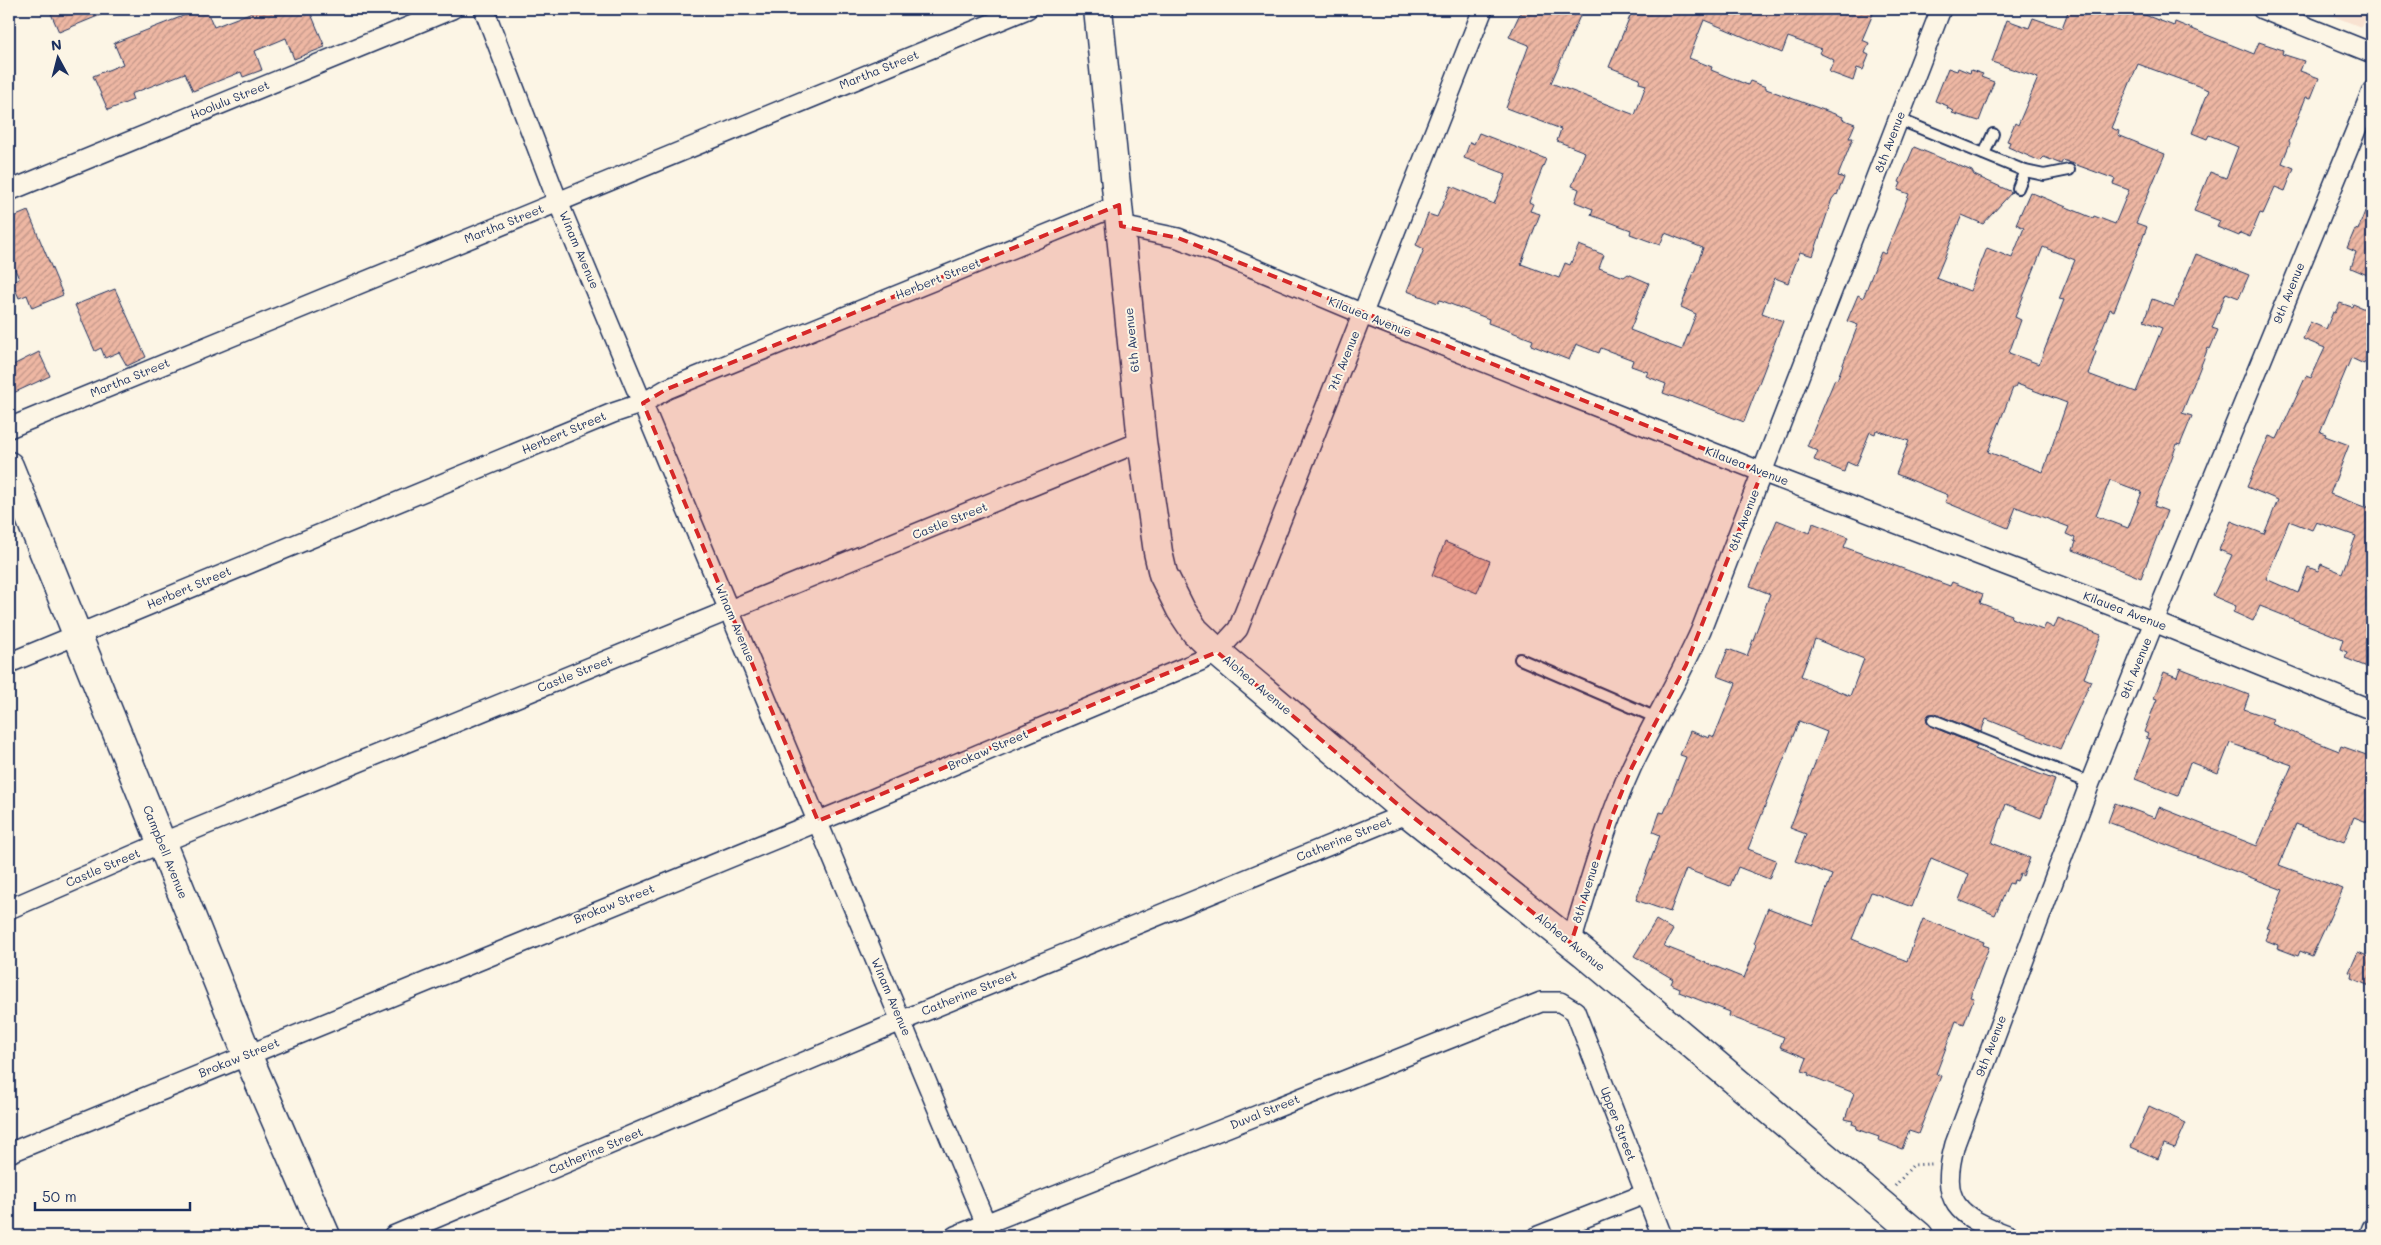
<svg xmlns="http://www.w3.org/2000/svg" width="2381" height="1245" viewBox="0 0 2381 1245" font-family="Mali,sans-serif">
	<defs>
		<pattern id="building-hatch" width="6" height="6" patternUnits="userSpaceOnUse" patternTransform="scale(1.25)"><rect width="6" height="6" fill="#eeb7a3"/><path d="M-1 1l2-2M0 6l6-6M5 7l2-2" fill="none" stroke="#c09588"/></pattern>
	</defs>
	<rect width="100%" height="100%" fill="#fcf5e5"/>
	<filter id="ink" filterUnits="userSpaceOnUse"><feTurbulence type="fractalNoise" baseFrequency=".02" numOctaves="2"/><feDisplacementMap in="SourceGraphic" scale="10" xChannelSelector="R" yChannelSelector="G"/><feConvolveMatrix kernelMatrix="1 2 1 2 8 2 1 2 1" color-interpolation-filters="sRGB"/></filter>
	<g filter="url(#ink)">
		<path fill="#f8e2d1" d="M 2315,9 L 2369,9 L 2361,27 Z"/>
		<g fill="url(#building-hatch)" stroke="#1b2f5e" fill-rule="evenodd">
			<path d="M 49,9 L 115,9 L 59,32 Z"/>
			<path d="M 201,9 L 206,9 L 214,27 L 260,9 L 309,9 L 325,47 L 294,59 L 286,38 L 255,51 L 262,70 L 243,77 L 241,72 L 193,91 L 185,73 L 131,94 L 133,100 L 108,110 L 93,76 L 123,64 L 114,43 Z"/>
			<path d="M 1522,9 L 1583,9 L 1551,83 L 1635,115 L 1646,85 L 1639,83 L 1640,79 L 1609,67 L 1633,9 L 1875,9 L 1862,40 L 1869,43 L 1865,53 L 1869,55 L 1863,70 L 1857,68 L 1853,81 L 1829,72 L 1834,60 L 1819,53 L 1821,49 L 1788,37 L 1782,53 L 1704,20 L 1689,58 L 1712,67 L 1711,70 L 1748,85 L 1750,81 L 1766,87 L 1766,89 L 1843,117 L 1842,119 L 1855,124 L 1849,138 L 1853,138 L 1838,176 L 1844,178 L 1837,195 L 1836,194 L 1832,199 L 1813,256 L 1800,252 L 1788,283 L 1775,278 L 1762,313 L 1783,321 L 1744,422 L 1688,400 L 1687,402 L 1663,393 L 1666,384 L 1646,376 L 1648,372 L 1631,366 L 1633,360 L 1601,348 L 1599,353 L 1576,344 L 1569,360 L 1531,345 L 1533,340 L 1488,323 L 1489,319 L 1440,300 L 1438,303 L 1407,291 L 1424,249 L 1416,245 L 1428,214 L 1437,217 L 1451,186 L 1494,204 L 1506,174 L 1464,158 L 1470,142 L 1474,144 L 1479,133 L 1546,159 L 1529,202 L 1533,204 L 1530,211 L 1540,214 L 1521,264 L 1559,278 L 1565,263 L 1570,265 L 1579,245 L 1604,255 L 1599,268 L 1624,277 L 1628,274 L 1649,283 L 1630,330 L 1682,350 L 1696,314 L 1681,307 L 1703,248 L 1665,233 L 1660,245 L 1630,234 L 1631,230 L 1591,215 L 1593,209 L 1575,202 L 1579,189 L 1572,186 L 1585,152 L 1557,141 L 1561,129 L 1506,108 L 1529,45 L 1509,37 Z"/>
			<path d="M 2069,9 L 2129,9 L 2174,26 L 2175,22 L 2254,54 L 2259,42 L 2283,50 L 2282,54 L 2304,61 L 2300,71 L 2319,78 L 2311,98 L 2306,97 L 2289,141 L 2290,143 L 2282,163 L 2294,168 L 2285,191 L 2275,187 L 2263,214 L 2260,213 L 2250,237 L 2240,233 L 2239,236 L 2217,227 L 2220,221 L 2194,211 L 2210,172 L 2226,178 L 2238,147 L 2209,135 L 2207,139 L 2192,133 L 2209,90 L 2138,64 L 2111,128 L 2119,131 L 2118,135 L 2165,154 L 2136,223 L 2147,227 L 2114,311 L 2110,309 L 2093,351 L 2096,352 L 2088,374 L 2136,392 L 2162,328 L 2144,321 L 2152,299 L 2174,307 L 2196,254 L 2249,275 L 2239,298 L 2226,293 L 2212,328 L 2218,330 L 2210,349 L 2208,348 L 2182,413 L 2192,416 L 2180,445 L 2177,444 L 2154,506 L 2167,511 L 2141,578 L 2073,550 L 2076,542 L 2074,541 L 2075,538 L 2066,534 L 2069,527 L 2016,507 L 2008,528 L 1945,502 L 1948,495 L 1896,474 L 1909,441 L 1876,430 L 1875,434 L 1870,432 L 1856,466 L 1847,462 L 1844,472 L 1814,460 L 1818,451 L 1807,446 L 1835,379 L 1837,380 L 1858,325 L 1847,321 L 1858,295 L 1863,298 L 1881,252 L 1885,254 L 1909,194 L 1898,190 L 1901,183 L 1899,182 L 1914,147 L 1972,171 L 1974,175 L 2012,192 L 1983,224 L 1962,215 L 1936,278 L 1970,291 L 1987,248 L 2012,258 L 2024,228 L 2016,224 L 2030,192 L 2093,218 L 2094,216 L 2115,224 L 2129,190 L 2113,184 L 2115,179 L 2063,160 L 2061,164 L 2044,157 L 2040,161 L 2008,147 L 2010,142 L 2007,141 L 2015,123 L 2018,125 L 2038,78 L 1992,62 L 2007,20 L 2029,28 L 2033,18 L 2062,28 ZM 2043,247 L 2075,260 L 2059,299 L 2064,300 L 2039,364 L 2009,353 L 2021,320 L 2015,317 ZM 2017,384 L 2067,403 L 2043,472 L 1988,452 L 2013,388 L 2015,388 ZM 2110,480 L 2142,492 L 2128,528 L 2096,516 Z"/>
			<path d="M 1948,68 L 1957,71 L 1958,68 L 1970,73 L 1971,70 L 1983,74 L 1981,77 L 1994,82 L 1979,121 L 1952,113 L 1954,111 L 1947,108 L 1948,106 L 1935,101 Z"/>
			<path d="M 2371,195 L 2372,196 L 2372,277 L 2351,268 L 2356,252 L 2347,248 L 2355,229 L 2358,230 Z"/>
			<path d="M 28,211 L 63,295 L 32,308 L 27,295 L 19,298 L 12,282 L 19,279 L 9,255 L 9,219 Z"/>
			<path d="M 115,289 L 146,357 L 127,366 L 119,352 L 105,358 L 101,348 L 95,351 L 75,305 Z"/>
			<path d="M 2340,303 L 2352,307 L 2353,304 L 2372,312 L 2372,359 L 2367,357 L 2364,364 L 2351,358 L 2320,432 L 2326,434 L 2325,436 L 2349,445 L 2330,494 L 2367,508 L 2372,497 L 2372,669 L 2345,658 L 2347,652 L 2340,649 L 2343,639 L 2260,606 L 2253,621 L 2233,612 L 2236,606 L 2213,596 L 2232,555 L 2219,550 L 2231,521 L 2264,534 L 2278,500 L 2247,487 L 2269,436 L 2277,439 L 2306,376 L 2311,378 L 2325,348 L 2303,339 L 2310,322 L 2326,329 L 2333,312 L 2335,313 ZM 2289,521 L 2312,530 L 2316,522 L 2356,536 L 2342,573 L 2321,564 L 2318,571 L 2308,567 L 2298,593 L 2266,579 Z"/>
			<path d="M 39,352 L 50,376 L 9,395 L 9,367 Z"/>
			<path d="M 1777,520 L 1810,533 L 1813,523 L 1848,537 L 1844,547 L 1950,586 L 1952,582 L 1983,594 L 1980,603 L 2012,615 L 2011,618 L 2043,630 L 2046,624 L 2054,628 L 2058,618 L 2101,635 L 2084,678 L 2091,681 L 2060,749 L 1986,719 L 1981,732 L 1935,714 L 1929,714 L 1926,718 L 1930,726 L 1977,745 L 1975,749 L 2055,780 L 2041,818 L 2006,804 L 1992,843 L 2030,858 L 2023,876 L 2020,874 L 2017,881 L 2014,880 L 2013,884 L 2009,883 L 1995,915 L 1959,900 L 1969,874 L 1931,858 L 1912,907 L 1871,892 L 1852,939 L 1907,961 L 1923,919 L 1984,942 L 1983,945 L 1989,947 L 1970,997 L 1974,998 L 1964,1024 L 1956,1021 L 1936,1074 L 1941,1076 L 1918,1134 L 1909,1131 L 1902,1149 L 1878,1140 L 1879,1137 L 1856,1129 L 1857,1126 L 1852,1124 L 1853,1121 L 1845,1119 L 1854,1093 L 1808,1075 L 1809,1073 L 1802,1071 L 1807,1058 L 1780,1047 L 1784,1037 L 1729,1016 L 1730,1012 L 1679,992 L 1680,988 L 1671,984 L 1673,979 L 1634,956 L 1656,920 L 1673,930 L 1664,946 L 1744,978 L 1757,945 L 1754,943 L 1768,908 L 1813,925 L 1832,875 L 1795,861 L 1806,834 L 1790,828 L 1827,732 L 1799,721 L 1748,849 L 1776,860 L 1769,879 L 1738,867 L 1730,886 L 1686,869 L 1670,912 L 1636,900 L 1660,835 L 1653,832 L 1660,812 L 1664,813 L 1686,757 L 1680,755 L 1690,731 L 1709,738 L 1710,735 L 1714,737 L 1736,683 L 1717,676 L 1728,649 L 1747,656 L 1770,594 L 1750,586 ZM 1815,639 L 1864,659 L 1850,696 L 1801,676 Z"/>
			<path d="M 1445,542 L 1490,561 L 1477,593 L 1432,575 Z"/>
			<path d="M 2180,668 L 2249,695 L 2244,709 L 2273,719 L 2272,724 L 2339,751 L 2341,746 L 2372,757 L 2372,824 L 2354,817 L 2344,842 L 2296,824 L 2279,865 L 2343,889 L 2312,956 L 2300,951 L 2298,956 L 2277,948 L 2278,945 L 2265,940 L 2270,929 L 2267,928 L 2283,890 L 2108,822 L 2115,803 L 2155,818 L 2159,807 L 2257,846 L 2292,765 L 2230,743 L 2218,773 L 2190,762 L 2178,796 L 2135,779 L 2150,739 L 2146,738 L 2148,734 L 2144,732 L 2157,699 L 2154,698 L 2164,672 L 2177,677 Z"/>
			<path d="M 2358,952 L 2372,958 L 2372,987 L 2351,978 L 2352,973 L 2349,972 Z"/>
			<path d="M 2149,1106 L 2186,1123 L 2175,1148 L 2164,1144 L 2158,1159 L 2131,1147 Z"/>
		</g>
		<g fill="none" stroke-linecap="round" stroke-linejoin="round">
			<defs>
				<g id="lane">
					<path d="M 1898,119 L 2025,171 L 2044,175 L 2069,170"/>
					<path d="M 1984,154 L 1993,134"/>
					<path d="M 2018,188 L 2025,171"/>
					<path d="M 1520,659 L 1657,718"/>
					<path d="M 1933,720 L 2090,783"/>
				</g>
				<g id="street">
					<path d="M 484,9 L 558,202 L 991,1236"/>
					<path d="M 2262,9 L 2372,53"/>
					<path d="M 9,191 L 452,9"/>
					<path d="M 1121,226 L 1178,238 L 1232,259 L 1363,314 L 1762,472 L 2154,622 L 2372,710"/>
					<path d="M 9,428 L 1027,9"/>
					<path d="M 9,663 L 613,413 L 643,403 L 667,389 L 1119,205"/>
					<path d="M 9,909 L 161,843 L 1142,441"/>
					<path d="M 1571,943 C 1589,883 1606,823 1632,766 C 1654,720 1680,677 1701,630 L 1941,9"/>
					<path d="M 9,1153 L 851,808 L 1200,661 L 1217,652 L 1238,629 L 1483,9"/>
					<path d="M 393,1236 L 901,1021 L 1408,813"/>
					<path d="M 955,1236 L 1541,1002 L 1560,1002 L 1575,1011 L 1662,1236"/>
					<path d="M 1538,1236 L 1645,1194"/>
					<path d="M 2010,1236 C 1957,1216 1939,1203 1955,1144 L 2090,783 L 2154,622 L 2372,91"/>
					<path d="M 2369,1236 L 2372,1228"/>
				</g>
				<g id="secondary">
					<path d="M 1098,9 L 1142,441 L 1158,552 L 1163,574 L 1181,610 L 1195,631 L 1217,652 L 1408,813 L 1584,953 L 1919,1236"/>
					<path d="M 9,466 L 247,1054 L 326,1236"/>
				</g>
			</defs>
			<use href="#lane" stroke="#1b2f5e" stroke-width="14"/>
			<use href="#street" stroke="#1b2f5e" stroke-width="22"/>
			<use href="#secondary" stroke="#1b2f5e" stroke-width="31"/>
			<path stroke="#1b2f5e" stroke-width="3" stroke-dasharray="1 4" stroke-linecap="butt" d="M 1895,1186 L 1913,1165 L 1932,1164"/>
			<use href="#lane" stroke="#fcf5e5" stroke-width="10"/>
			<use href="#street" stroke="#fcf5e5" stroke-width="19"/>
			<use href="#secondary" stroke="#fcf5e5" stroke-width="28"/>
		</g>
	</g>
	<path fill="#d62828" fill-opacity="0.2" stroke="#d62828" stroke-width="4" stroke-dasharray="10 6" stroke-linejoin="round" d="M 1119,205 L 1121,226 L 1178,238 L 1762,472 L 1686,665 L 1632,767 L 1612,816 L 1571,943 L 1408,813 L 1217,652 L 818,821 L 643,403 L 667,389 Z"/>
	<g text-anchor="middle" stroke-width="4" stroke-linejoin="round" paint-order="stroke">
		<g font-size="12" fill="#1b2f5e" stroke="#fcf5e5">
			<text transform="translate(879 70) rotate(-22)" y="4">Martha Street</text>
			<text transform="translate(230 100) rotate(-22)" y="4">Hoolulu Street</text>
			<text transform="translate(1890 142) rotate(-69)" y="4">8th Avenue</text>
			<text transform="translate(504 224) rotate(-22)" y="4">Martha Street</text>
			<text transform="translate(579 250) rotate(67)" y="4">Winam Avenue</text>
			<text transform="translate(938 279) rotate(-22)" y="4">Herbert Street</text>
			<text transform="translate(2289 293) rotate(-68)" y="4">9th Avenue</text>
			<text transform="translate(1370 317) rotate(22)" y="4">Kilauea Avenue</text>
			<text transform="translate(1132 340) rotate(-96)" y="4">6th Avenue</text>
			<text transform="translate(1344 361) rotate(-68)" y="4">7th Avenue</text>
			<text transform="translate(130 378) rotate(-22)" y="4">Martha Street</text>
			<text transform="translate(564 433) rotate(-23)" y="4">Herbert Street</text>
			<text transform="translate(1747 466) rotate(21)" y="4">Kilauea Avenue</text>
			<text transform="translate(1744 520) rotate(-69)" y="4">8th Avenue</text>
			<text transform="translate(950 521) rotate(-22)" y="4">Castle Street</text>
			<text transform="translate(189 588) rotate(-23)" y="4">Herbert Street</text>
			<text transform="translate(2125 611) rotate(21)" y="4">Kilauea Avenue</text>
			<text transform="translate(735 623) rotate(67)" y="4">Winam Avenue</text>
			<text transform="translate(2136 668) rotate(-68)" y="4">9th Avenue</text>
			<text transform="translate(575 674) rotate(-22)" y="4">Castle Street</text>
			<text transform="translate(1257 685) rotate(40)" y="4">Alohea Avenue</text>
			<text transform="translate(988 750) rotate(-23)" y="4">Brokaw Street</text>
			<text transform="translate(1344 839) rotate(-22)" y="4">Catherine Street</text>
			<text transform="translate(165 852) rotate(68)" y="4">Campbell Avenue</text>
			<text transform="translate(103 868) rotate(-23)" y="4">Castle Street</text>
			<text transform="translate(1586 892) rotate(-73)" y="4">8th Avenue</text>
			<text transform="translate(614 904) rotate(-22)" y="4">Brokaw Street</text>
			<text transform="translate(1570 942) rotate(39)" y="4">Alohea Avenue</text>
			<text transform="translate(969 993) rotate(-22)" y="4">Catherine Street</text>
			<text transform="translate(891 997) rotate(67)" y="4">Winam Avenue</text>
			<text transform="translate(1991 1046) rotate(-69)" y="4">9th Avenue</text>
			<text transform="translate(239 1058) rotate(-22)" y="4">Brokaw Street</text>
			<text transform="translate(1265 1112) rotate(-22)" y="4">Duval Street</text>
			<text transform="translate(1618 1124) rotate(69)" y="4">Upper Street</text>
			<text transform="translate(596 1151) rotate(-23)" y="4">Catherine Street</text>
		</g>
	</g>
	<rect width="2381" height="1245" fill="none" stroke="#fcf5e5" stroke-width="30"/>
	<rect x="15" y="15" width="2351" height="1215" fill="none" stroke="#1b2f5e" stroke-width="2" filter="url(#ink)"/>
	<g transform="translate(58 58) rotate(353)" stroke="#fcf5e5" stroke-width="4" paint-order="stroke">
	<path d="M0-4L9 19L0 12L-9 19Z" fill="#1b2f5e"/>
	<text y="-8" font-size="14" font-weight="bold" text-anchor="middle" fill="#1b2f5e">N</text>
	</g>
	<path d="M35 1202v8h155v-8" fill="none" stroke="#1b2f5e" stroke-width="2.5"/>
	<text x="42" y="1202" font-size="15" fill="#1b2f5e" stroke="#fcf5e5" stroke-width="4" paint-order="stroke">50 m</text>
</svg>
